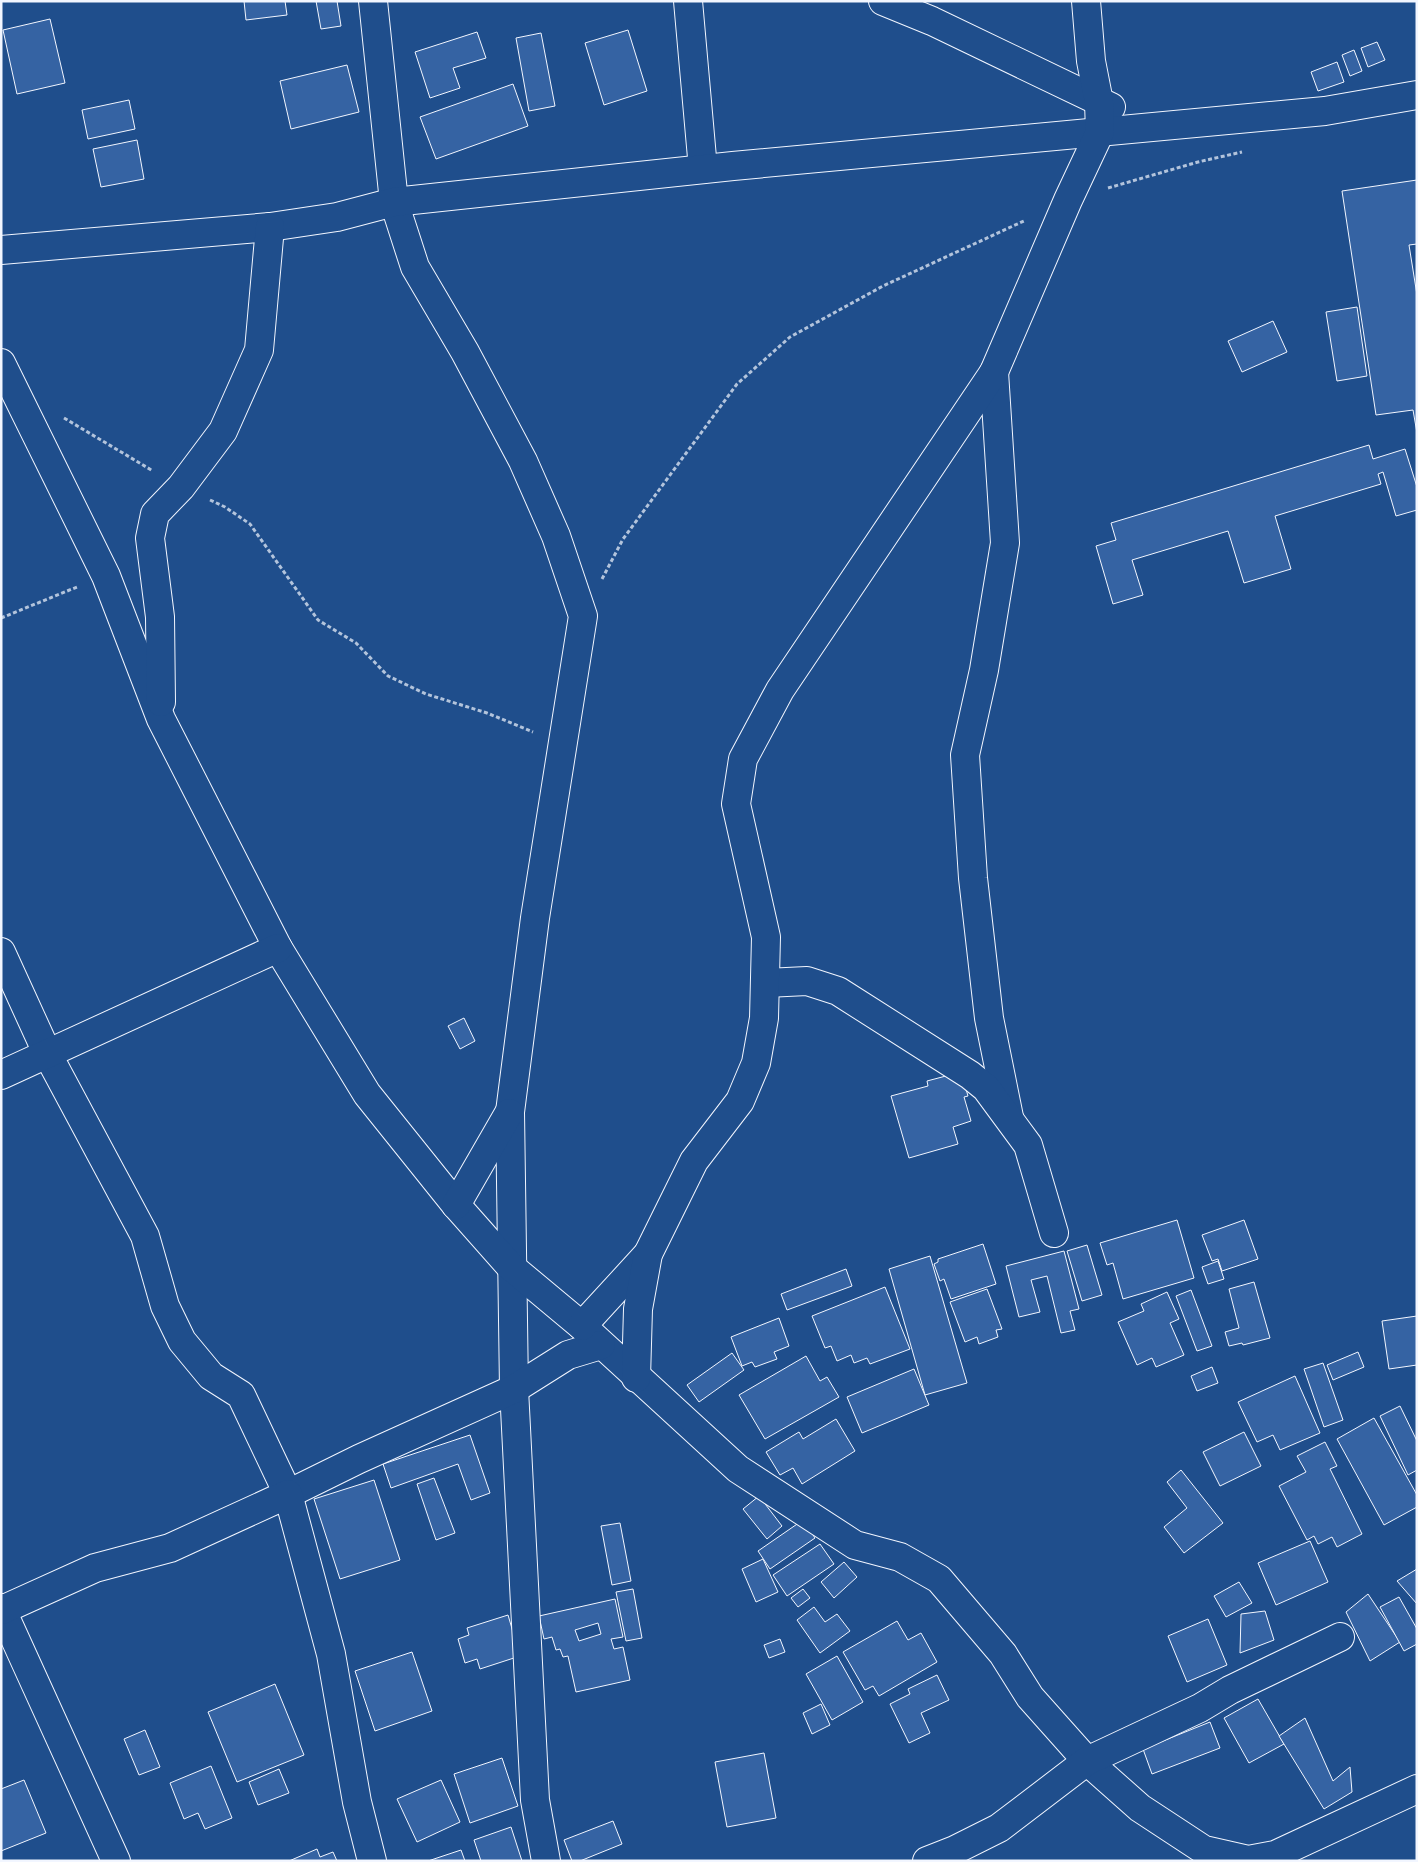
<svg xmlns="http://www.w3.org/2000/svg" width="1418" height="1862" viewBox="0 0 1418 1862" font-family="'Playfair Display',serif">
	<rect width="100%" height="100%" fill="#1f4e8c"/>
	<g fill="#3563a3" stroke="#f2f6ff" fill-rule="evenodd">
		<path d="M 244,1 L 285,1 L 287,15 L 246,20 Z"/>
		<path d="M 316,1 L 337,1 L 341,26 L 321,29 Z"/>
		<path d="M 50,19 L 65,83 L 17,94 L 3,30 Z"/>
		<path d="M 628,30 L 647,91 L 604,105 L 585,43 Z"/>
		<path d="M 477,32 L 486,58 L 453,68 L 460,88 L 430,98 L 415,52 Z"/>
		<path d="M 541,33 L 555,106 L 529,111 L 516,38 Z"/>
		<path d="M 1377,42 L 1385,60 L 1368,67 L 1361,48 Z"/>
		<path d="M 1354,50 L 1362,71 L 1350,76 L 1342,55 Z"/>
		<path d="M 1337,62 L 1344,82 L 1318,91 L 1311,72 Z"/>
		<path d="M 347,65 L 359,112 L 291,129 L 280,81 Z"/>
		<path d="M 513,84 L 528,126 L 436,159 L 420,117 Z"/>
		<path d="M 129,100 L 135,129 L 88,139 L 82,110 Z"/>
		<path d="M 137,140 L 144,179 L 101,187 L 93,149 Z"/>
		<path d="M 1417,180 L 1417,244 L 1409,245 L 1417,295 L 1417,433 L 1413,410 L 1376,415 L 1342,191 Z"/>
		<path d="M 1357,307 L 1367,376 L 1337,381 L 1326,312 Z"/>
		<path d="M 1273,321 L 1287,352 L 1242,372 L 1228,341 Z"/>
		<path d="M 1369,445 L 1373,459 L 1405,449 L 1417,487 L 1417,510 L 1396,516 L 1383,472 L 1378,474 L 1381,484 L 1275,516 L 1291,569 L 1244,583 L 1228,531 L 1132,560 L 1143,595 L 1113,604 L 1096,546 L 1116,540 L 1111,523 Z"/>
		<path d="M 464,1018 L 475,1041 L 460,1049 L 448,1026 Z"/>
		<path d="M 961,1072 L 968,1096 L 964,1097 L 971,1121 L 953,1127 L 958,1144 L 909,1158 L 891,1096 L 928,1086 L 927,1081 Z"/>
		<path d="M 1177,1220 L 1194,1278 L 1123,1299 L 1113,1263 L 1107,1265 L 1100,1243 Z"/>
		<path d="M 1244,1220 L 1258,1259 L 1222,1271 L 1218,1259 L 1212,1261 L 1202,1235 Z"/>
		<path d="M 983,1244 L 996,1284 L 951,1299 L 944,1279 L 940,1281 L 934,1264 L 938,1262 L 938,1259 Z"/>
		<path d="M 1087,1245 L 1102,1295 L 1082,1301 L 1067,1251 Z"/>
		<path d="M 1064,1251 L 1079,1309 L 1070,1311 L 1075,1330 L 1061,1333 L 1047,1276 L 1031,1280 L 1040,1312 L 1019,1317 L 1006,1266 Z"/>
		<path d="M 930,1256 L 967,1383 L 925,1395 L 889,1269 Z"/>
		<path d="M 1218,1261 L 1224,1279 L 1208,1284 L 1202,1267 Z"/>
		<path d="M 846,1269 L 852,1286 L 787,1310 L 781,1294 Z"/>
		<path d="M 1254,1282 L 1270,1338 L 1243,1345 L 1242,1343 L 1229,1346 L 1225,1332 L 1239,1328 L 1229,1289 Z"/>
		<path d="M 885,1287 L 910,1349 L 870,1364 L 867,1358 L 854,1363 L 851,1355 L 837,1361 L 831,1346 L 825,1348 L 812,1316 Z"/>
		<path d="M 987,1289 L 1002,1329 L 996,1330 L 998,1337 L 979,1344 L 977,1337 L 965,1342 L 950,1302 Z"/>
		<path d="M 1191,1290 L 1212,1346 L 1197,1351 L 1176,1296 Z"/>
		<path d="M 1167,1292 L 1179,1319 L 1170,1323 L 1184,1355 L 1156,1367 L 1152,1358 L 1137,1365 L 1118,1322 L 1144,1311 L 1141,1304 Z"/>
		<path d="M 1417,1316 L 1417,1365 L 1389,1369 L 1382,1321 Z"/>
		<path d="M 779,1318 L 789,1346 L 774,1352 L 777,1359 L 755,1367 L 752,1362 L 742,1366 L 731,1337 Z"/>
		<path d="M 1358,1352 L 1364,1367 L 1333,1380 L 1327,1365 Z"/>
		<path d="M 732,1353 L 744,1370 L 699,1402 L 687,1385 Z"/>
		<path d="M 806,1356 L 820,1381 L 827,1377 L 839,1397 L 765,1439 L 739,1395 Z"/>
		<path d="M 1323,1363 L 1343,1420 L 1324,1427 L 1304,1369 Z"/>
		<path d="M 1212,1367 L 1218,1383 L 1197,1391 L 1191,1376 Z"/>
		<path d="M 914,1369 L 929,1405 L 862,1433 L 847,1397 Z"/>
		<path d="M 1295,1376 L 1320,1433 L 1280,1450 L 1273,1435 L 1257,1442 L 1238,1402 Z"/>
		<path d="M 1400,1406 L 1417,1441 L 1417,1470 L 1408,1475 L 1380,1416 Z"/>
		<path d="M 1374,1418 L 1417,1495 L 1417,1507 L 1384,1525 L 1337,1439 Z"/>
		<path d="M 836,1419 L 855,1451 L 802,1484 L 793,1468 L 780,1475 L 766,1452 L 799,1432 L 803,1439 Z"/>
		<path d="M 1244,1432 L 1261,1466 L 1220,1486 L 1203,1452 Z"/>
		<path d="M 470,1435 L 490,1493 L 471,1500 L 458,1464 L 391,1488 L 383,1464 Z"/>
		<path d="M 1325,1442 L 1337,1466 L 1330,1469 L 1362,1534 L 1337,1547 L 1332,1537 L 1318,1544 L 1314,1536 L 1307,1540 L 1279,1486 L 1306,1472 L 1297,1456 Z"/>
		<path d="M 1181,1470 L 1223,1523 L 1184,1553 L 1164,1527 L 1187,1508 L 1167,1482 Z"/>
		<path d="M 434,1478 L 455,1533 L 436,1540 L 417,1484 Z"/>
		<path d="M 374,1480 L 400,1560 L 340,1579 L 314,1499 Z"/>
		<path d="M 759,1496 L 782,1526 L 767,1539 L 743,1509 Z"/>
		<path d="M 803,1520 L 815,1538 L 770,1569 L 758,1551 Z"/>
		<path d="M 620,1523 L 631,1581 L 612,1585 L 601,1526 Z"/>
		<path d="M 1310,1541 L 1328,1582 L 1276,1605 L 1258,1563 Z"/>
		<path d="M 820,1544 L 834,1564 L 787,1596 L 773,1575 Z"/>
		<path d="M 763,1559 L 778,1592 L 756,1602 L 742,1569 Z"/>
		<path d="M 844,1562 L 857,1577 L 834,1598 L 821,1582 Z"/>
		<path d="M 1417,1569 L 1417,1604 L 1397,1581 Z"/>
		<path d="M 1239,1582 L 1252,1603 L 1226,1617 L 1214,1596 Z"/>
		<path d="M 633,1589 L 642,1638 L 626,1641 L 616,1592 Z"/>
		<path d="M 803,1589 L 810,1598 L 798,1607 L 791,1598 Z"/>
		<path d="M 1368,1594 L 1400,1642 L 1370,1661 L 1346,1612 Z"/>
		<path d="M 1399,1597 L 1417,1629 L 1417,1644 L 1404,1651 L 1380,1607 Z"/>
		<path d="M 615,1599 L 623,1637 L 611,1639 L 614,1649 L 623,1647 L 630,1680 L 576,1692 L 568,1656 L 563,1657 L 560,1649 L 556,1650 L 552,1637 L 544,1639 L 539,1616 ZM 598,1623 L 601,1634 L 579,1641 L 575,1630 Z"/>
		<path d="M 814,1607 L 825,1622 L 837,1614 L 850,1631 L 820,1653 L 797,1620 Z"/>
		<path d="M 1265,1611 L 1274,1640 L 1240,1653 L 1241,1614 Z"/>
		<path d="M 508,1615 L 520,1656 L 480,1669 L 477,1659 L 465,1663 L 458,1639 L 469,1635 L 467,1628 Z"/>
		<path d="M 1208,1619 L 1227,1665 L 1187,1682 L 1168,1636 Z"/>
		<path d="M 897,1621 L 908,1640 L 921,1633 L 937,1662 L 879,1696 L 873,1686 L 865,1690 L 843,1652 Z"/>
		<path d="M 780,1639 L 785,1652 L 769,1658 L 764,1645 Z"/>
		<path d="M 412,1652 L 432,1711 L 375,1731 L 355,1671 Z"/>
		<path d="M 837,1656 L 863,1702 L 832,1720 L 806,1674 Z"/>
		<path d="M 937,1675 L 949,1700 L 921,1713 L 930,1733 L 909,1743 L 890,1704 L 910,1694 L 908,1689 Z"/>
		<path d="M 275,1684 L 304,1755 L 237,1782 L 208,1712 Z"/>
		<path d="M 1258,1699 L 1284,1744 L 1249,1763 L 1224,1718 Z"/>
		<path d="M 821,1704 L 830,1725 L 812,1734 L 803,1713 Z"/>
		<path d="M 1305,1718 L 1333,1781 L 1350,1767 L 1352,1792 L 1324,1809 L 1279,1736 Z"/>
		<path d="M 1210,1722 L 1220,1748 L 1152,1774 L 1143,1749 Z"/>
		<path d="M 145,1730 L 160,1767 L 139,1775 L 124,1739 Z"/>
		<path d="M 764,1753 L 776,1818 L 727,1827 L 715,1762 Z"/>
		<path d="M 502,1758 L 518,1806 L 470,1823 L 454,1774 Z"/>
		<path d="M 211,1766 L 232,1818 L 205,1829 L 198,1813 L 184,1819 L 170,1783 Z"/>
		<path d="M 279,1769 L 289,1793 L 258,1805 L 249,1782 Z"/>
		<path d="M 24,1780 L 46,1833 L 1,1851 L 1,1789 Z"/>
		<path d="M 441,1780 L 460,1822 L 417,1842 L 397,1799 Z"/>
		<path d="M 613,1821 L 622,1844 L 580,1861 L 572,1861 L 564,1840 Z"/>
		<path d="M 511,1827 L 522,1861 L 481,1861 L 474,1840 Z"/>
		<path d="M 317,1849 L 320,1857 L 333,1852 L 337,1861 L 289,1861 Z"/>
		<path d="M 461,1850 L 465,1861 L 428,1861 Z"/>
	</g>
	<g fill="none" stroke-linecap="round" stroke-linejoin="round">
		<defs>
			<g id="minor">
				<path d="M 373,1 L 394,202 L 415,267 L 465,352 L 523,461 L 556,536 L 583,616 L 535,918 L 510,1112 L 514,1389 L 535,1800 L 546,1861"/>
				<path d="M 688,1 L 703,169"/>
				<path d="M 883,1 L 932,21 L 1111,107"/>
				<path d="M 1,250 L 270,227 L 337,217 L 394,202 L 733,166 L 1325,111 L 1417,95"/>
				<path d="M 1,363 L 106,576 L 161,719 L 278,948 L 367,1094 L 456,1205 L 510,1266 L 582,1326 L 738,1469 L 855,1545 L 900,1557 L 939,1579 L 1003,1654 L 1030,1697 L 1087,1761 L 1140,1808 L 1204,1850 L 1248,1860 L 1275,1855 L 1417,1789"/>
				<path d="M 994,372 L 1005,543 L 984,670 L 965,755 L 973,878 L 989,1018 L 1009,1117"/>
				<path d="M 161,702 L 160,617 L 150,538 L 155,514 L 181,487 L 223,431 L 259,350 L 270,227"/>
				<path d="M 1,952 L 48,1055 L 145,1236 L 165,1306 L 182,1341 L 211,1376 L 241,1395 L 288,1494 L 359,1459 L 514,1389 L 568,1355 L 601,1345"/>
				<path d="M 766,983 L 807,981 L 838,991 L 970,1075 L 986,1088 L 1028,1145 L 1054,1233"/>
				<path d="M 1,1075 L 278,948"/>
				<path d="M 456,1205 L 509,1113"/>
				<path d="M 582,1326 L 648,1254"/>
				<path d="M 636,1378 L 638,1309 L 648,1254 L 694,1161 L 740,1101 L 756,1063 L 764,1018 L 766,937 L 736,804 L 743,759 L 780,690 L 994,372 L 1068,200 L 1100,132 L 1099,102 L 1091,61 L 1086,1"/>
				<path d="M 1,1608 L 116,1861"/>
				<path d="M 2,1610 L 95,1568 L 170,1548 L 288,1494 L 331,1654 L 357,1802 L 372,1861"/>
				<path d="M 927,1861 L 955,1850 L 999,1828 L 1087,1761 L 1200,1708 L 1230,1690 L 1340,1637"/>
			</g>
		</defs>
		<use href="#minor" stroke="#f2f6ff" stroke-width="30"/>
		<g stroke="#b3c4dc" stroke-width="3" stroke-dasharray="4 2.5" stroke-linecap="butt">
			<path d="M 1108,188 L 1198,162 L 1242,152"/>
			<path d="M 64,418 L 153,471"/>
			<path d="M 210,500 L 225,507 L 250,524 L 318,620 L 356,643 L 388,676 L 426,694 L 487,713 L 533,732"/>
			<path d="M 602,579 L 623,539 L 737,384 L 790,337 L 883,286 L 1026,220"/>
			<path d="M 1,618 L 77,587"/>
		</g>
		<use href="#minor" stroke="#1f4e8c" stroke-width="28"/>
	</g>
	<rect width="1418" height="1862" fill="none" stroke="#f2f6ff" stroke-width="5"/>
</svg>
